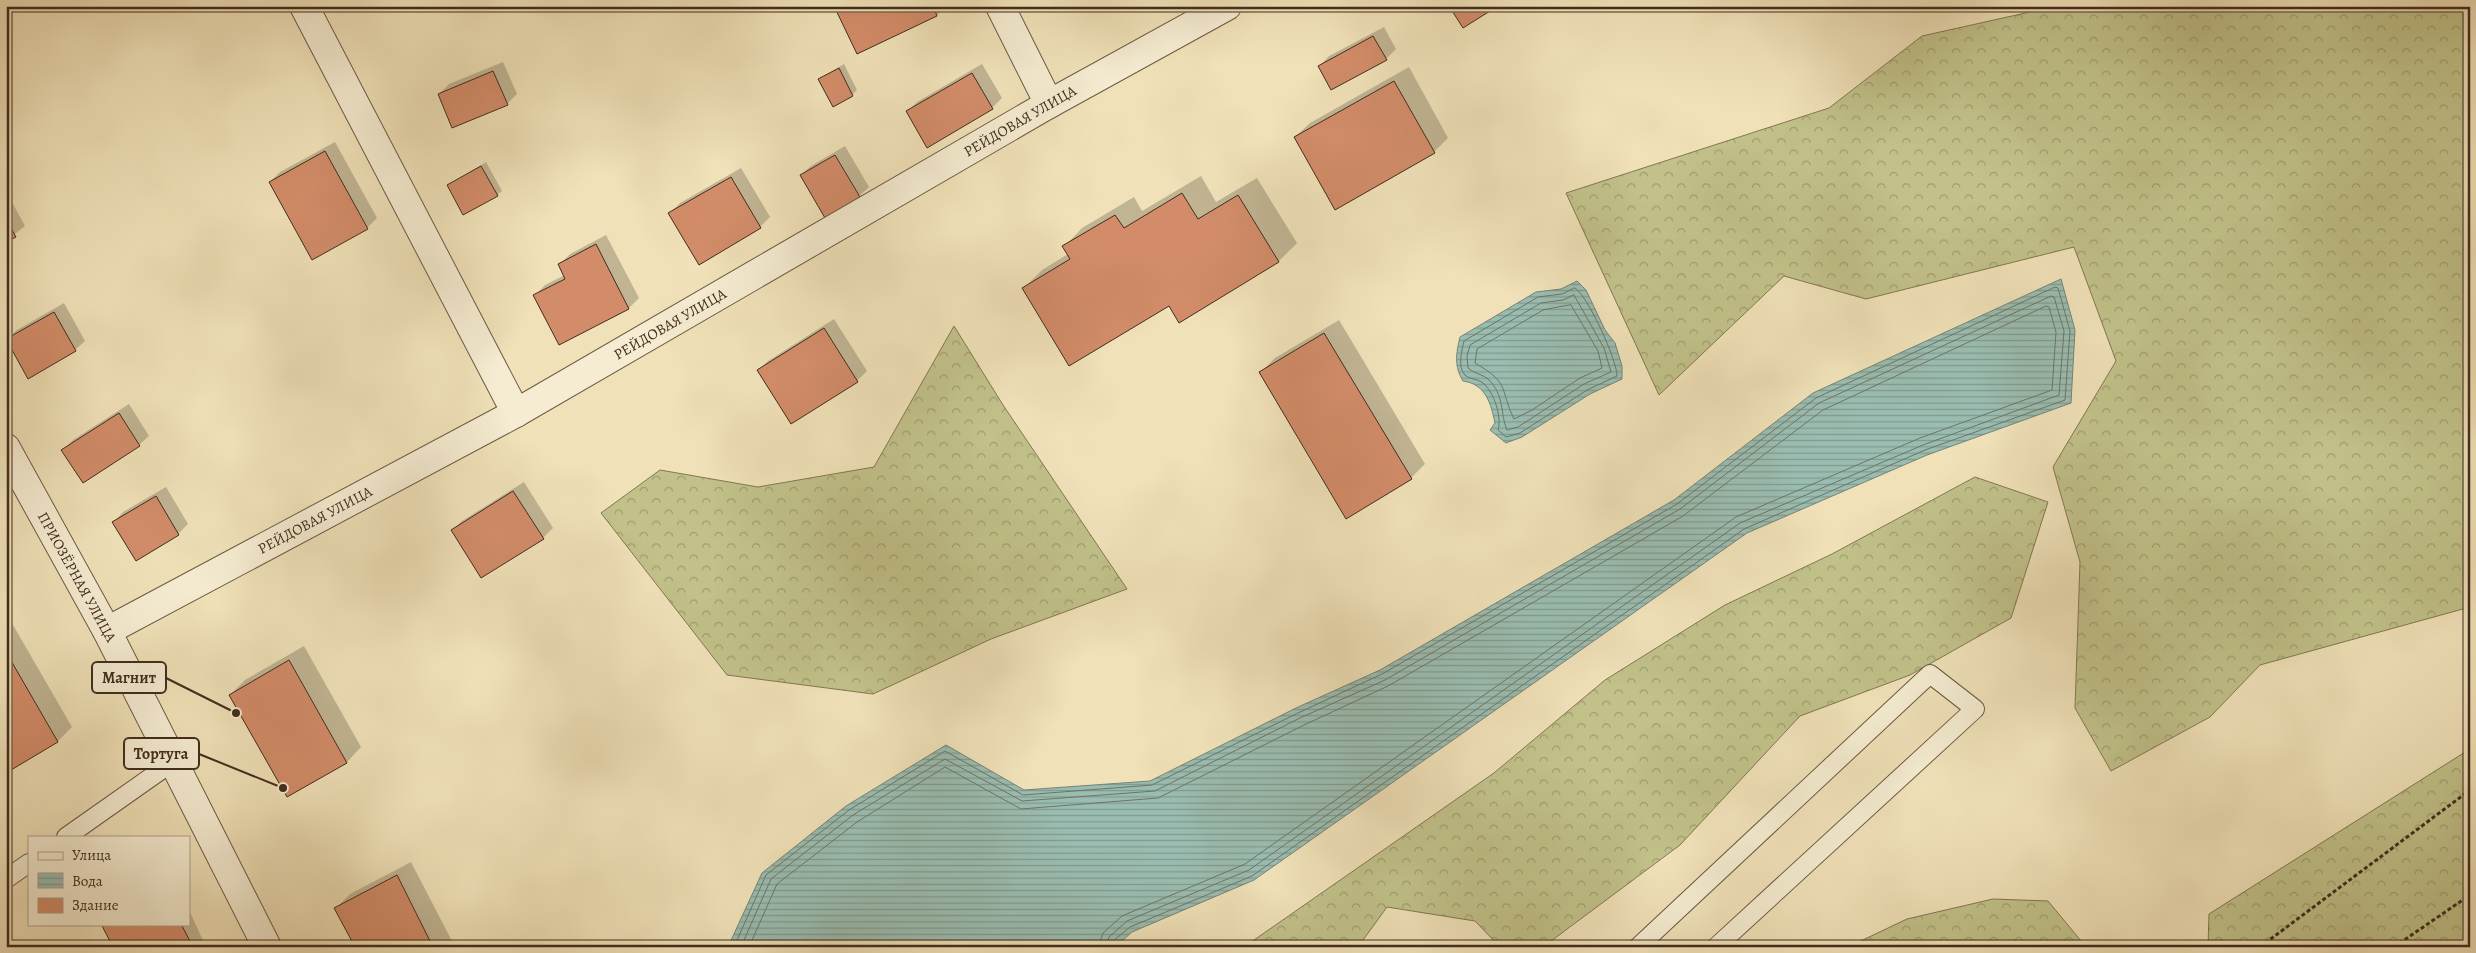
<svg xmlns="http://www.w3.org/2000/svg" width="2476" height="953" viewBox="0 0 2476 953" font-family="Alegreya,serif">
	<defs>
		<pattern id="forest-crowns" width="20" height="18" patternUnits="userSpaceOnUse" patternTransform="scale(1.25)"><rect width="20" height="18" fill="#c1c189"/><path d="M2 6a3 3 0 1 1 6 0M12 15a3 3 0 1 1 6 0" fill="none" stroke="#9e9d6f"/></pattern>
		<pattern id="water-rules" width="6" height="5" patternUnits="userSpaceOnUse" patternTransform="scale(1.25)"><rect width="6" height="5" fill="#9abdb1"/><path d="M0 2.5h6" fill="none" stroke="#7f9a8f"/></pattern>
	</defs>
	<rect width="100%" height="100%" fill="#f0e1b8"/>
	<filter id="stains"><feTurbulence type="fractalNoise" baseFrequency=".004" numOctaves="4"/><feColorMatrix values="0 0 0 0 .2 0 0 0 0 .09 0 0 0 0 .02 0 0 0 .5 -.17"/></filter>
	<radialGradient id="worn" r=".72"><stop offset=".6" stop-color="#630" stop-opacity="0"/><stop offset="1" stop-color="#630" stop-opacity=".3"/></radialGradient>
	<g fill="url(#forest-crowns)" stroke="#817753">
		<path d="M 2057,6 L 2470,6 L 2470,607 L 2260,665 L 2210,717 L 2111,771 L 2075,708 L 2080,562 L 2053,467 L 2116,361 L 2074,247 L 1866,299 L 1784,276 L 1659,395 L 1566,193 L 1829,108 L 1922,36 Z"/>
		<path d="M 954,326 L 1003,405 L 1127,589 L 991,639 L 873,694 L 727,675 L 601,513 L 660,470 L 758,487 L 874,467 Z"/>
		<path d="M 1975,477 L 2048,502 L 2011,618 L 1910,675 L 1800,716 L 1680,845 L 1543,947 L 1500,947 L 1475,921 L 1387,907 L 1358,947 L 1244,947 L 1494,773 L 1605,680 L 1725,605 L 1832,554 Z"/>
		<path d="M 2470,749 L 2470,947 L 2208,947 L 2209,914 Z"/>
		<path d="M 1993,899 L 2048,901 L 2086,947 L 1848,947 L 1907,919 Z"/>
	</g>
	<g fill="url(#water-rules)" stroke="#768376">
		<path d="M 2061,279 L 2075,330 L 2071,403 L 1927,455 L 1747,533 L 1254,880 L 1132,932 L 1115,947 L 728,947 L 762,873 L 846,806 L 946,745 L 1024,790 L 1150,781 L 1296,708 L 1380,670 L 1674,500 L 1813,393 Z"/>
		<path d="M 1577,281 L 1586,290 L 1605,330 L 1615,343 L 1622,366 L 1622,379 L 1590,394 L 1522,437 L 1506,443 L 1490,430 L 1495,423 C 1491,404 1486,384 1463,381 C 1454,366 1456,354 1460,337 L 1536,292 L 1561,289 Z"/>
	</g>
	<g fill="#0003">
		<path d="M 835,6 L 945,6 L 937,15 Z"/>
		<path d="M 1384,27 L 1396,49 L 1386,59 L 1320,66 L 1329,56 Z"/>
		<path d="M 503,62 L 517,94 L 507,104 L 439,94 L 449,84 Z"/>
		<path d="M 844,64 L 857,90 L 852,95 L 820,79 Z"/>
		<path d="M 982,64 L 1002,98 L 992,108 L 907,112 L 917,102 Z"/>
		<path d="M 1409,67 L 1448,138 L 1434,152 L 1295,137 L 1310,123 Z"/>
		<path d="M 335,142 L 377,218 L 367,228 L 270,182 L 280,172 Z"/>
		<path d="M 845,146 L 869,187 L 859,196 L 801,175 L 811,166 Z"/>
		<path d="M 486,162 L 502,191 L 497,195 L 448,185 Z"/>
		<path d="M 741,168 L 770,217 L 760,227 L 670,213 L 680,203 Z"/>
		<path d="M 1201,176 L 1216,202 L 1257,178 L 1297,243 L 1279,261 L 1179,321 L 1170,304 L 1024,288 L 1042,270 L 1068,254 L 1064,247 L 1082,228 L 1134,197 L 1142,211 Z"/>
		<path d="M 7,193 L 25,226 L 6,241 L 6,194 Z"/>
		<path d="M 606,235 L 639,298 L 629,308 L 559,343 L 535,295 L 545,285 L 565,275 L 560,264 L 570,254 Z"/>
		<path d="M 64,303 L 85,341 L 75,350 L 7,339 L 17,330 Z"/>
		<path d="M 834,319 L 867,371 L 857,381 L 758,371 L 768,361 Z"/>
		<path d="M 1339,320 L 1425,464 L 1411,478 L 1260,373 L 1275,358 Z"/>
		<path d="M 129,404 L 149,436 L 139,445 L 63,450 L 73,440 Z"/>
		<path d="M 524,482 L 553,528 L 543,538 L 452,530 L 462,521 Z"/>
		<path d="M 166,487 L 188,524 L 178,534 L 114,522 L 123,512 Z"/>
		<path d="M 13,625 L 72,727 L 58,741 L 6,771 L 6,629 Z"/>
		<path d="M 304,646 L 361,747 L 347,762 L 287,795 L 230,695 L 245,680 Z"/>
		<path d="M 411,862 L 455,947 L 356,947 L 336,908 L 350,894 Z"/>
		<path d="M 189,910 L 206,947 L 115,947 L 103,924 L 189,924 Z"/>
	</g>
	<g fill="none" stroke-linecap="round" stroke-linejoin="round">
		<g stroke="#6e7567" stroke-width="1">
			<path d="M 1575,288 C 1588,296 1617,360 1617,376 L 1587,390 L 1520,433 L 1506,437 L 1498,430 C 1502,417 1494,392 1483,383 C 1478,379 1469,379 1465,375 C 1457,367 1462,350 1464,341 L 1538,297 L 1562,294 Z"/>
			<path d="M 1574,295 L 1604,348 L 1611,372 L 1584,384 L 1518,427 L 1507,430 C 1500,414 1505,395 1488,379 C 1482,374 1473,373 1468,368 L 1467,356 L 1470,345 L 1541,303 L 1563,300 Z"/>
			<path d="M 1571,305 L 1598,351 L 1602,368 L 1580,378 L 1532,410 L 1514,419 C 1499,388 1511,384 1475,363 L 1477,349 L 1543,310 Z"/>
			<path d="M 734,947 L 766,875 L 849,810 L 945,751 L 1023,795 L 1152,785 L 1298,713 L 1382,674 L 1677,504 L 1816,398 L 2055,287 L 2058,288 L 2070,331 L 2065,400 L 1925,450 L 1744,529 L 1252,876 L 1130,927 L 1113,941 L 1112,947"/>
			<path d="M 741,947 L 771,879 L 853,815 L 945,759 L 1022,801 L 1155,791 L 1300,718 L 1385,680 L 1680,509 L 1819,403 L 2051,296 L 2054,297 L 2064,331 L 2059,395 L 1923,445 L 1740,523 L 1249,870 L 1127,921 L 1109,937 L 1106,947"/>
			<path d="M 749,947 L 777,884 L 857,822 L 945,767 L 1021,809 L 1158,798 L 1304,725 L 1388,686 L 1683,516 L 1823,410 L 2046,306 L 2049,307 L 2056,332 L 2052,390 L 1920,438 L 1736,517 L 1245,864 L 1122,916 L 1103,933 L 1098,947"/>
		</g>
	</g>
	<g fill="#d28c69" stroke="#412d1d">
		<path d="M 834,6 L 933,6 L 937,16 L 857,54 Z"/>
		<path d="M 1449,6 L 1498,6 L 1463,28 Z"/>
		<path d="M 1373,36 L 1387,60 L 1331,90 L 1318,66 Z"/>
		<path d="M 839,68 L 853,96 L 833,107 L 818,79 Z"/>
		<path d="M 493,71 L 508,105 L 452,128 L 438,94 Z"/>
		<path d="M 972,73 L 993,109 L 927,148 L 906,111 Z"/>
		<path d="M 1394,81 L 1435,153 L 1335,210 L 1294,137 Z"/>
		<path d="M 325,151 L 368,229 L 312,260 L 269,182 Z"/>
		<path d="M 835,155 L 860,197 L 825,218 L 800,175 Z"/>
		<path d="M 481,166 L 498,196 L 463,215 L 447,185 Z"/>
		<path d="M 731,177 L 761,228 L 699,265 L 668,213 Z"/>
		<path d="M 1182,193 L 1198,219 L 1238,195 L 1279,262 L 1179,323 L 1169,306 L 1069,366 L 1022,288 L 1070,259 L 1062,246 L 1115,215 L 1124,228 Z"/>
		<path d="M 6,219 L 16,237 L 6,242 Z"/>
		<path d="M 596,244 L 629,309 L 559,345 L 533,295 L 565,279 L 558,264 Z"/>
		<path d="M 54,312 L 76,351 L 28,379 L 6,339 Z"/>
		<path d="M 824,328 L 858,382 L 791,424 L 757,370 Z"/>
		<path d="M 1324,333 L 1412,479 L 1346,519 L 1259,372 Z"/>
		<path d="M 119,413 L 140,446 L 83,483 L 61,450 Z"/>
		<path d="M 513,491 L 544,539 L 481,578 L 451,530 Z"/>
		<path d="M 156,496 L 179,535 L 136,561 L 112,522 Z"/>
		<path d="M 6,652 L 58,742 L 6,773 Z"/>
		<path d="M 289,660 L 347,763 L 287,797 L 229,695 Z"/>
		<path d="M 397,875 L 433,947 L 355,947 L 334,908 Z"/>
		<path d="M 101,924 L 181,924 L 193,947 L 113,947 Z"/>
	</g>
	<g fill="none" stroke-linecap="round" stroke-linejoin="round">
		<defs>
			<g id="lane">
				<path d="M 66,837 L 174,761"/>
				<path d="M 6,879 L 29,863"/>
				<path d="M 1638,947 L 1930,674 L 1975,709 L 1716,947"/>
			</g>
			<g id="street">
				<path d="M 304,6 L 516,413"/>
				<path d="M 1000,6 L 1049,104"/>
				<path d="M 6,448 L 107,631 L 267,947"/>
				<path d="M 107,631 L 516,413 L 1049,104 L 1227,6"/>
			</g>
		</defs>
		<use href="#lane" stroke="#6d5a44" stroke-width="20"/>
		<use href="#street" stroke="#6d5a44" stroke-width="30"/>
		<g stroke="#412d1d" stroke-width="3" stroke-dasharray="4 2.5" stroke-linecap="butt">
			<path d="M 2260,947 L 2470,790"/>
			<path d="M 2394,947 L 2470,895"/>
		</g>
		<use href="#lane" stroke="#f5ecd1" stroke-width="18"/>
		<use href="#street" stroke="#f5ecd1" stroke-width="28"/>
	</g>
	<g text-anchor="middle" stroke-width="4" stroke-linejoin="round" paint-order="stroke">
		<g font-size="15" fill="#412d1d" stroke="#f5ecd1">
			<text transform="translate(1020 121) rotate(-30)" y="5">РЕЙДОВАЯ УЛИЦА</text>
			<text transform="translate(670 324) rotate(-30)" y="5">РЕЙДОВАЯ УЛИЦА</text>
			<text transform="translate(315 520) rotate(-28)" y="5">РЕЙДОВАЯ УЛИЦА</text>
			<text transform="translate(77 577) rotate(61)" y="5">ПРИОЗЁРНАЯ УЛИЦА</text>
		</g>
	</g>
	<path fill="none" stroke="#412d1d" stroke-width="2" d="M236 713L166 678M283 788L199 754"/>
	<g fill="#412d1d" stroke="#f5ecd1" stroke-width="2">
		<circle cx="236" cy="713" r="5"/>
		<circle cx="283" cy="788" r="5"/>
	</g>
	<g fill="#f5ecd1" stroke="#412d1d" stroke-width="2">
		<rect x="92" y="662" width="74" height="31" rx="5"/>
		<rect x="124" y="738" width="75" height="31" rx="5"/>
	</g>
	<g font-size="16" text-anchor="middle" font-weight="bold" fill="#412d1d">
		<text x="129" y="683">Магнит</text>
		<text x="161" y="759">Тортуга</text>
	</g>
	<rect width="2476" height="953" fill="none" stroke="#f0e1b8" stroke-width="25"/>
	<rect x="8" y="8" width="2461" height="938" fill="none" stroke="#412d1d" stroke-width="2.5"/>
	<rect x="12" y="12" width="2451" height="928" fill="none" stroke="#412d1d"/>
	<rect x="28" y="836" width="162" height="90" fill="#f5ecd1" stroke="#ada089"/>
	<rect x="38" y="852" width="25" height="8" fill="#f5ecd1" stroke="#ada089"/>
	<text x="72" y="860" font-size="15" fill="#412d1d">Улица</text>
	<rect x="38" y="873" width="25" height="15" fill="url(#water-rules)" stroke="#ada089"/>
	<text x="72" y="886" font-size="15" fill="#412d1d">Вода</text>
	<rect x="38" y="898" width="25" height="15" fill="#d28c69" stroke="#ada089"/>
	<text x="72" y="910" font-size="15" fill="#412d1d">Здание</text>
	<rect width="100%" height="100%" filter="url(#stains)"/>
	<rect width="100%" height="100%" fill="url(#worn)"/>
</svg>
